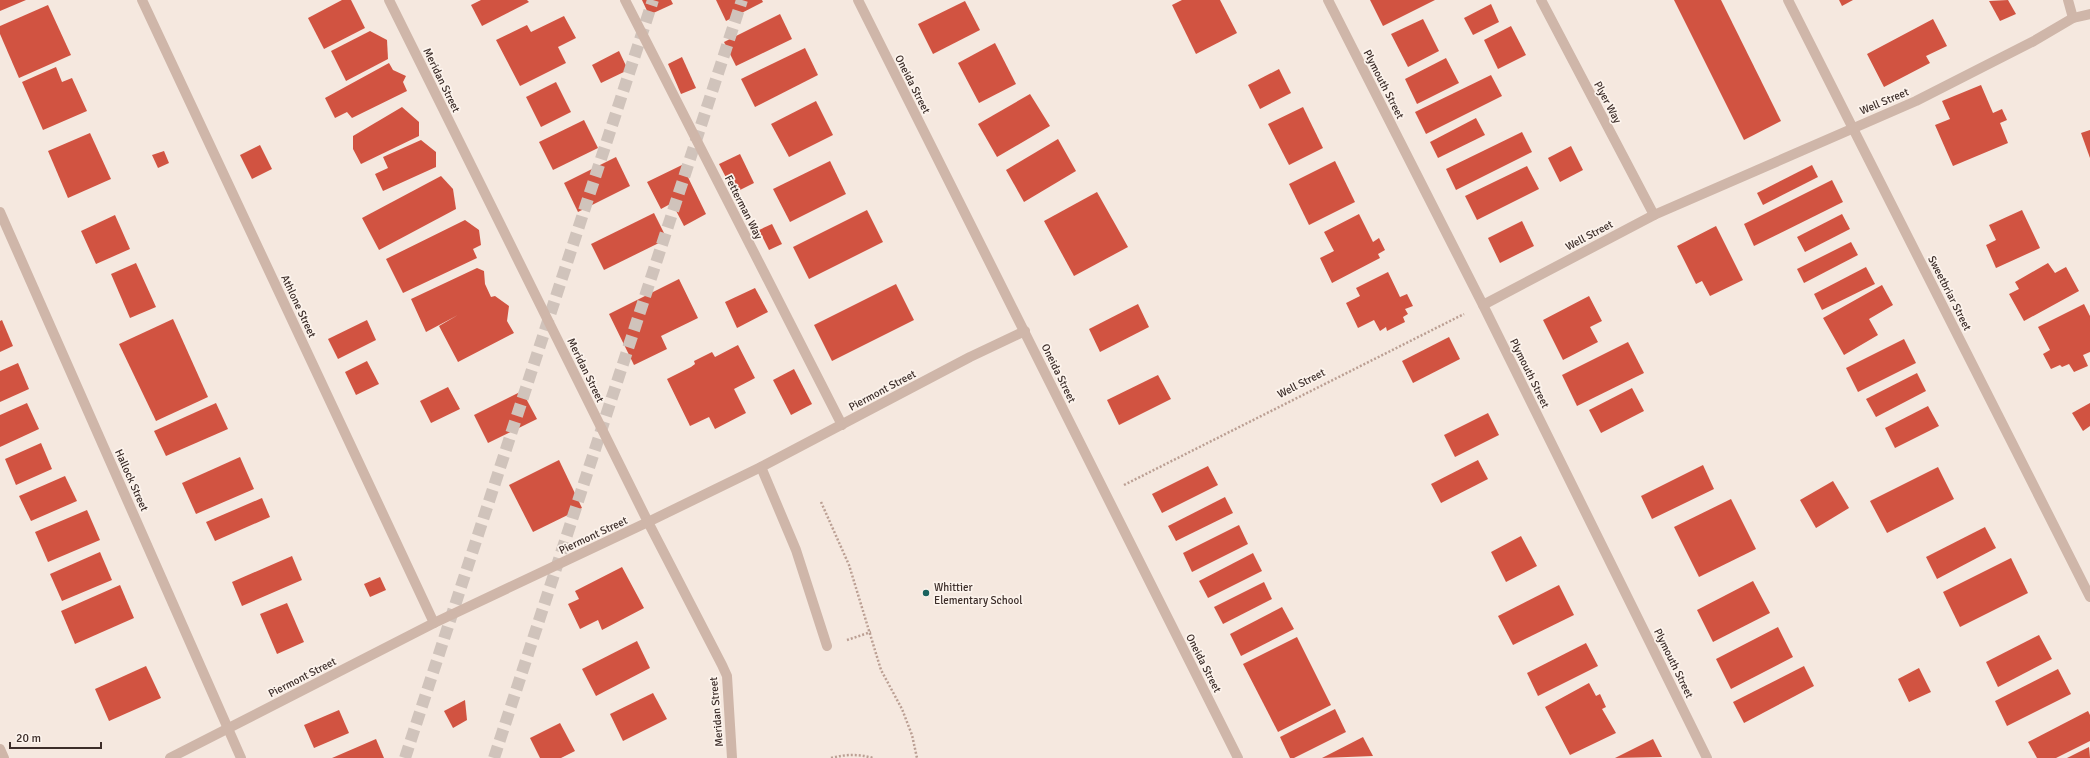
<svg xmlns="http://www.w3.org/2000/svg" width="2090" height="758" viewBox="0 0 2090 758" font-family="Signika,sans-serif">
	<rect width="100%" height="100%" fill="#f5e8df"/>
	<g fill="#d15341">
		<path d="M 0,0 L 26,0 L 0,11 Z"/>
		<path d="M 342,0 L 351,0 L 365,28 L 324,49 L 308,18 Z"/>
		<path d="M 481,0 L 527,0 L 529,2 L 482,26 L 471,5 Z"/>
		<path d="M 642,0 L 671,0 L 673,4 L 649,15 Z"/>
		<path d="M 716,0 L 762,0 L 763,2 L 726,21 Z"/>
		<path d="M 1182,0 L 1220,0 L 1237,33 L 1196,54 L 1172,5 Z"/>
		<path d="M 1370,0 L 1435,0 L 1383,26 Z"/>
		<path d="M 1674,0 L 1721,0 L 1781,121 L 1744,140 Z"/>
		<path d="M 1839,0 L 1853,0 L 1842,6 Z"/>
		<path d="M 2008,0 L 2016,14 L 2000,21 L 1989,1 Z"/>
		<path d="M 965,1 L 980,30 L 933,54 L 918,24 Z"/>
		<path d="M 1491,4 L 1499,22 L 1473,35 L 1464,18 Z"/>
		<path d="M 48,5 L 71,55 L 19,78 L 0,34 L 0,26 Z"/>
		<path d="M 780,14 L 792,39 L 736,66 L 724,42 Z"/>
		<path d="M 564,16 L 576,38 L 558,47 L 566,63 L 520,86 L 496,40 L 527,25 L 531,32 Z"/>
		<path d="M 1423,19 L 1439,51 L 1408,67 L 1391,34 Z"/>
		<path d="M 1933,19 L 1947,46 L 1926,56 L 1930,63 L 1884,87 L 1867,54 Z"/>
		<path d="M 1511,26 L 1526,55 L 1498,69 L 1484,40 Z"/>
		<path d="M 370,31 L 387,40 L 388,59 L 346,81 L 331,51 Z"/>
		<path d="M 995,43 L 1016,84 L 979,103 L 958,63 Z"/>
		<path d="M 805,48 L 818,75 L 755,107 L 741,79 Z"/>
		<path d="M 619,51 L 628,70 L 601,83 L 592,65 Z"/>
		<path d="M 682,57 L 696,88 L 681,94 L 668,64 Z"/>
		<path d="M 1446,58 L 1459,83 L 1417,104 L 1405,79 Z"/>
		<path d="M 389,63 L 393,70 L 406,76 L 403,82 L 407,91 L 352,118 L 347,112 L 335,118 L 325,98 Z"/>
		<path d="M 56,67 L 62,82 L 72,78 L 87,111 L 43,130 L 22,82 Z"/>
		<path d="M 1279,69 L 1291,93 L 1260,109 L 1248,85 Z"/>
		<path d="M 1491,75 L 1502,96 L 1426,134 L 1415,112 Z"/>
		<path d="M 556,82 L 571,112 L 541,127 L 526,97 Z"/>
		<path d="M 1981,85 L 1993,113 L 2002,109 L 2007,120 L 2000,123 L 2008,143 L 1953,166 L 1935,125 L 1950,119 L 1942,101 Z"/>
		<path d="M 1030,94 L 1050,126 L 997,157 L 978,124 Z"/>
		<path d="M 816,101 L 833,135 L 789,157 L 771,124 Z"/>
		<path d="M 402,107 L 419,122 L 419,136 L 361,164 L 353,149 L 353,136 Z"/>
		<path d="M 1303,107 L 1323,148 L 1289,165 L 1268,124 Z"/>
		<path d="M 1476,118 L 1485,135 L 1438,158 L 1430,142 Z"/>
		<path d="M 584,120 L 598,148 L 553,170 L 539,142 Z"/>
		<path d="M 2090,130 L 2090,158 L 2081,133 Z"/>
		<path d="M 1522,132 L 1532,152 L 1456,190 L 1446,169 Z"/>
		<path d="M 90,133 L 111,179 L 68,198 L 48,151 Z"/>
		<path d="M 1058,139 L 1076,171 L 1024,202 L 1006,170 Z"/>
		<path d="M 421,140 L 436,152 L 436,167 L 383,191 L 375,174 L 388,168 L 383,157 Z"/>
		<path d="M 260,145 L 272,169 L 252,179 L 240,155 Z"/>
		<path d="M 1571,146 L 1583,170 L 1560,182 L 1548,158 Z"/>
		<path d="M 164,151 L 169,163 L 158,168 L 152,155 Z"/>
		<path d="M 740,154 L 754,183 L 734,193 L 719,164 Z"/>
		<path d="M 616,157 L 630,186 L 578,212 L 564,183 Z"/>
		<path d="M 830,161 L 846,194 L 790,222 L 773,189 Z"/>
		<path d="M 1335,161 L 1355,202 L 1309,225 L 1289,184 Z"/>
		<path d="M 682,165 L 706,214 L 684,226 L 672,203 L 661,209 L 647,182 Z"/>
		<path d="M 1812,165 L 1818,177 L 1763,205 L 1757,193 Z"/>
		<path d="M 1527,166 L 1539,189 L 1477,220 L 1465,196 Z"/>
		<path d="M 441,176 L 453,189 L 456,209 L 379,250 L 362,218 Z"/>
		<path d="M 1832,180 L 1843,202 L 1754,246 L 1744,224 Z"/>
		<path d="M 1097,192 L 1128,247 L 1074,276 L 1044,221 Z"/>
		<path d="M 867,210 L 883,242 L 809,279 L 793,247 Z"/>
		<path d="M 2022,210 L 2040,248 L 1996,268 L 1986,245 L 1996,240 L 1989,225 Z"/>
		<path d="M 654,213 L 667,239 L 604,270 L 591,244 Z"/>
		<path d="M 1359,214 L 1373,242 L 1379,238 L 1385,250 L 1378,254 L 1380,258 L 1332,283 L 1320,258 L 1334,251 L 1324,232 Z"/>
		<path d="M 1842,214 L 1850,229 L 1805,252 L 1797,237 Z"/>
		<path d="M 115,215 L 130,249 L 96,264 L 81,231 Z"/>
		<path d="M 465,220 L 479,230 L 481,245 L 473,249 L 477,258 L 403,293 L 386,259 Z"/>
		<path d="M 1522,221 L 1534,246 L 1500,263 L 1488,238 Z"/>
		<path d="M 772,224 L 782,244 L 769,250 L 759,230 Z"/>
		<path d="M 1716,226 L 1743,280 L 1710,296 L 1702,281 L 1696,284 L 1677,246 Z"/>
		<path d="M 1851,242 L 1858,255 L 1804,283 L 1797,269 Z"/>
		<path d="M 136,263 L 156,307 L 130,318 L 111,274 Z"/>
		<path d="M 2048,263 L 2055,273 L 2066,267 L 2079,291 L 2024,321 L 2009,294 L 2019,289 L 2015,282 Z"/>
		<path d="M 1866,267 L 1875,284 L 1822,310 L 1814,294 Z"/>
		<path d="M 477,268 L 484,271 L 485,284 L 491,297 L 495,296 L 509,306 L 507,321 L 514,333 L 458,362 L 439,326 L 458,315 L 426,332 L 411,299 Z"/>
		<path d="M 1388,272 L 1400,297 L 1407,294 L 1413,306 L 1405,309 L 1408,314 L 1403,317 L 1405,322 L 1387,331 L 1386,327 L 1380,331 L 1374,320 L 1358,328 L 1346,303 L 1360,296 L 1356,288 Z"/>
		<path d="M 679,279 L 698,318 L 661,336 L 667,349 L 634,365 L 609,314 Z"/>
		<path d="M 896,284 L 914,320 L 832,361 L 814,325 Z"/>
		<path d="M 1882,285 L 1893,305 L 1869,319 L 1878,335 L 1844,355 L 1823,318 Z"/>
		<path d="M 755,288 L 768,312 L 737,328 L 725,302 Z"/>
		<path d="M 1589,296 L 1602,321 L 1590,327 L 1598,342 L 1563,360 L 1543,320 Z"/>
		<path d="M 1138,304 L 1149,327 L 1100,352 L 1089,329 Z"/>
		<path d="M 2084,304 L 2090,316 L 2090,352 L 2083,355 L 2088,366 L 2074,372 L 2069,364 L 2062,367 L 2060,365 L 2051,369 L 2043,354 L 2050,350 L 2038,327 Z"/>
		<path d="M 173,319 L 208,397 L 156,421 L 119,344 Z"/>
		<path d="M 2,320 L 13,346 L 0,352 L 0,321 Z"/>
		<path d="M 367,320 L 376,340 L 338,359 L 328,339 Z"/>
		<path d="M 1449,337 L 1460,359 L 1413,383 L 1402,361 Z"/>
		<path d="M 1904,339 L 1916,363 L 1858,392 L 1846,368 Z"/>
		<path d="M 1628,342 L 1644,373 L 1577,406 L 1562,375 Z"/>
		<path d="M 738,345 L 755,378 L 734,389 L 746,413 L 715,429 L 709,417 L 690,426 L 667,379 L 691,367 L 695,364 L 694,361 L 712,352 L 715,357 Z"/>
		<path d="M 367,361 L 379,384 L 356,395 L 345,372 Z"/>
		<path d="M 18,363 L 29,389 L 0,402 L 0,371 Z"/>
		<path d="M 794,369 L 812,404 L 791,415 L 773,380 Z"/>
		<path d="M 1917,373 L 1926,391 L 1876,417 L 1866,399 Z"/>
		<path d="M 1158,375 L 1171,399 L 1119,425 L 1107,400 Z"/>
		<path d="M 448,387 L 460,409 L 431,423 L 420,401 Z"/>
		<path d="M 1632,388 L 1644,411 L 1601,433 L 1589,410 Z"/>
		<path d="M 522,391 L 537,419 L 488,443 L 474,415 Z"/>
		<path d="M 27,403 L 39,429 L 0,447 L 0,415 Z"/>
		<path d="M 216,403 L 228,429 L 166,456 L 154,431 Z"/>
		<path d="M 2090,403 L 2090,426 L 2083,431 L 2072,413 Z"/>
		<path d="M 1928,406 L 1939,426 L 1895,448 L 1885,428 Z"/>
		<path d="M 1488,413 L 1499,435 L 1455,457 L 1444,435 Z"/>
		<path d="M 41,443 L 52,469 L 16,485 L 5,459 Z"/>
		<path d="M 240,457 L 254,489 L 196,514 L 182,483 Z"/>
		<path d="M 559,460 L 582,508 L 533,532 L 509,485 Z"/>
		<path d="M 1478,460 L 1488,479 L 1441,503 L 1431,484 Z"/>
		<path d="M 1703,465 L 1714,489 L 1652,519 L 1641,496 Z"/>
		<path d="M 1208,466 L 1218,485 L 1162,513 L 1152,494 Z"/>
		<path d="M 1938,467 L 1954,499 L 1887,533 L 1870,501 Z"/>
		<path d="M 65,476 L 77,501 L 31,521 L 19,496 Z"/>
		<path d="M 1833,481 L 1849,508 L 1816,528 L 1800,500 Z"/>
		<path d="M 1225,497 L 1233,513 L 1176,541 L 1168,526 Z"/>
		<path d="M 262,498 L 270,517 L 215,541 L 206,522 Z"/>
		<path d="M 1731,499 L 1756,549 L 1699,577 L 1674,527 Z"/>
		<path d="M 87,510 L 100,540 L 48,562 L 35,532 Z"/>
		<path d="M 1239,525 L 1248,544 L 1192,572 L 1183,553 Z"/>
		<path d="M 1985,527 L 1996,548 L 1937,579 L 1926,557 Z"/>
		<path d="M 1521,536 L 1537,566 L 1506,582 L 1491,552 Z"/>
		<path d="M 100,552 L 112,580 L 62,601 L 50,574 Z"/>
		<path d="M 1253,553 L 1262,571 L 1208,598 L 1199,581 Z"/>
		<path d="M 292,556 L 302,580 L 242,606 L 232,582 Z"/>
		<path d="M 2011,558 L 2028,593 L 1960,627 L 1943,592 Z"/>
		<path d="M 622,567 L 644,608 L 602,630 L 598,620 L 580,629 L 568,604 L 579,599 L 575,591 Z"/>
		<path d="M 380,577 L 386,590 L 370,597 L 364,584 Z"/>
		<path d="M 1753,581 L 1770,613 L 1713,642 L 1697,610 Z"/>
		<path d="M 1264,582 L 1272,599 L 1223,624 L 1214,607 Z"/>
		<path d="M 120,585 L 134,618 L 75,644 L 61,611 Z"/>
		<path d="M 1559,585 L 1574,615 L 1513,645 L 1498,616 Z"/>
		<path d="M 287,603 L 304,642 L 277,654 L 260,614 Z"/>
		<path d="M 1282,607 L 1294,629 L 1241,656 L 1230,634 Z"/>
		<path d="M 1778,627 L 1793,657 L 1731,689 L 1716,659 Z"/>
		<path d="M 2039,635 L 2052,659 L 1998,687 L 1986,662 Z"/>
		<path d="M 1297,637 L 1331,705 L 1278,732 L 1243,664 Z"/>
		<path d="M 637,641 L 650,668 L 596,696 L 582,669 Z"/>
		<path d="M 1586,643 L 1598,666 L 1538,696 L 1527,673 Z"/>
		<path d="M 146,666 L 161,698 L 109,721 L 95,689 Z"/>
		<path d="M 1804,666 L 1814,686 L 1744,723 L 1733,702 Z"/>
		<path d="M 1919,668 L 1931,692 L 1909,702 L 1898,679 Z"/>
		<path d="M 2058,669 L 2071,694 L 2007,726 L 1995,701 Z"/>
		<path d="M 1589,683 L 1596,696 L 1600,694 L 1606,707 L 1602,709 L 1616,733 L 1570,755 L 1545,707 Z"/>
		<path d="M 653,693 L 667,719 L 623,741 L 610,714 Z"/>
		<path d="M 465,700 L 467,720 L 453,728 L 444,711 Z"/>
		<path d="M 1335,709 L 1346,732 L 1294,758 L 1290,758 L 1280,737 Z"/>
		<path d="M 339,710 L 349,733 L 314,748 L 304,725 Z"/>
		<path d="M 2088,711 L 2090,715 L 2090,741 L 2056,758 L 2037,758 L 2028,742 Z"/>
		<path d="M 560,723 L 575,751 L 561,758 L 540,758 L 530,738 Z"/>
		<path d="M 1363,737 L 1373,756 L 1322,758 Z"/>
		<path d="M 376,739 L 384,758 L 332,758 Z"/>
		<path d="M 1653,739 L 1662,757 L 1615,758 Z"/>
		<path d="M 2089,747 L 2090,758 L 2067,758 Z"/>
	</g>
	<g fill="none" stroke-linecap="round" stroke-linejoin="round">
		<g stroke="#d0c3bb" stroke-width="12" stroke-dasharray="12 6" stroke-linecap="butt">
			<path d="M 405,758 L 653,0"/>
			<path d="M 494,758 L 742,0"/>
		</g>
		<g stroke="#bb9f93" stroke-width="2.5" stroke-dasharray="2 2" stroke-linecap="butt">
			<path d="M 1124,485 L 1464,314"/>
			<path d="M 821,502 L 849,565 L 881,670 L 902,709 L 912,735 L 917,758"/>
			<path d="M 847,640 L 871,632"/>
			<path d="M 831,758 C 846,754 859,754 873,758"/>
		</g>
		<g stroke="#cfb6a9" stroke-width="10">
			<path d="M 142,0 L 434,623"/>
			<path d="M 389,0 L 648,522 L 722,665 L 727,676 L 732,758"/>
			<path d="M 625,0 L 842,425"/>
			<path d="M 858,0 L 1238,758"/>
			<path d="M 1328,0 L 1483,305 L 1707,758"/>
			<path d="M 1541,0 L 1654,215"/>
			<path d="M 1788,0 L 2090,597"/>
			<path d="M 2068,0 L 2073,18"/>
			<path d="M 0,212 L 241,758"/>
			<path d="M 1483,305 L 1654,215 L 1916,101 L 2034,41 L 2073,18 L 2090,14"/>
			<path d="M 761,467 L 796,550 L 827,646"/>
			<path d="M 0,749 L 4,758"/>
			<path d="M 170,758 L 434,623 L 648,522 L 761,467 L 970,357 L 1025,331"/>
		</g>
	</g>
	<circle fill="#1a625e" stroke="#fcf3ec" stroke-width="1.5" cx="926" cy="593" r="4"/>
	<g text-anchor="middle" stroke-width="3.5" stroke-linejoin="round" paint-order="stroke">
		<g font-size="11" fill="#3c2d29" stroke="#fcf3ec">
			<text transform="translate(442 80) rotate(64)" y="4">Meridan Street</text>
			<text transform="translate(913 84) rotate(63)" y="4">Oneida Street</text>
			<text transform="translate(1384 84) rotate(63)" y="4">Plymouth Street</text>
			<text transform="translate(1884 101) rotate(-23)" y="4">Well Street</text>
			<text transform="translate(1608 102) rotate(62)" y="4">Plyer Way</text>
			<text transform="translate(744 207) rotate(63)" y="4">Fetterman Way</text>
			<text transform="translate(1589 235) rotate(-28)" y="4">Well Street</text>
			<text transform="translate(1950 293) rotate(63)" y="4">Sweetbriar Street</text>
			<text transform="translate(299 306) rotate(65)" y="4">Athlone Street</text>
			<text transform="translate(586 370) rotate(64)" y="4">Meridan Street</text>
			<text transform="translate(1059 373) rotate(64)" y="4">Oneida Street</text>
			<text transform="translate(1530 373) rotate(64)" y="4">Plymouth Street</text>
			<text transform="translate(1301 383) rotate(-27)" y="4">Well Street</text>
			<text transform="translate(882 390) rotate(-28)" y="4">Piermont Street</text>
			<text transform="translate(132 480) rotate(66)" y="4">Hallock Street</text>
			<text transform="translate(593 535) rotate(-25)" y="4">Piermont Street</text>
			<text transform="translate(1204 663) rotate(63)" y="4">Oneida Street</text>
			<text transform="translate(1674 663) rotate(64)" y="4">Plymouth Street</text>
			<text transform="translate(302 677) rotate(-27)" y="4">Piermont Street</text>
			<text transform="translate(716 712) rotate(-95)" y="4">Meridan Street</text>
		</g>
		<g font-size="11" fill="#3c2d29" stroke="#fcf3ec" text-anchor="start">
			<text x="934" y="591">Whittier<tspan x="934" dy="13">Elementary School</tspan></text>
		</g>
	</g>
	<path d="M10 742v6h91v-6" fill="none" stroke="#3c2d29" stroke-width="2"/>
	<text x="16" y="742" font-size="12" fill="#3c2d29" stroke="#fcf3ec" stroke-width="3" paint-order="stroke">20 m</text>
</svg>
